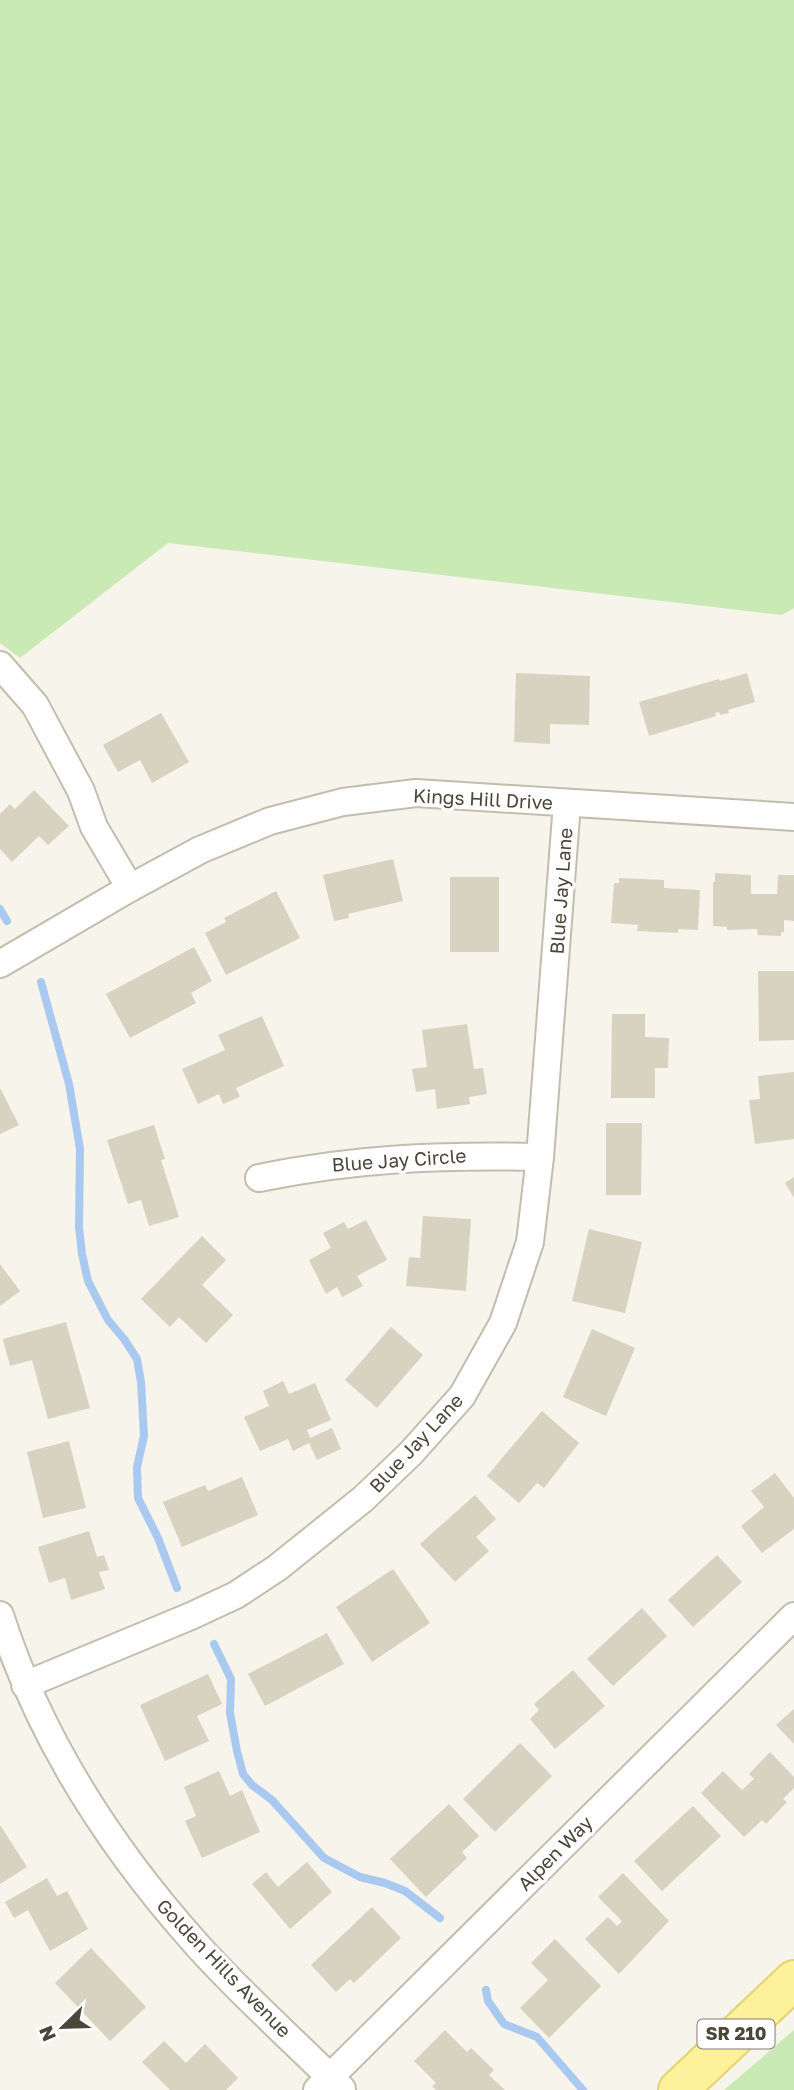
<svg xmlns="http://www.w3.org/2000/svg" width="794" height="2090" viewBox="0 0 794 2090" font-family="'Golos Text',sans-serif">
	<rect width="100%" height="100%" fill="#f6f4eb"/>
	<g fill="#caeab5">
		<path d="M 0,0 L 794,0 L 794,608 L 782,615 L 168,543 L 20,658 L 0,643 Z"/>
		<path d="M 794,2030 L 794,2090 L 724,2090 Z"/>
	</g>
	<g fill="none" stroke-linecap="round" stroke-linejoin="round">
		<g stroke="#a9c9f1" stroke-width="8">
			<path d="M 0,909 L 7,921"/>
			<path d="M 41,982 L 69,1084 L 80,1149 L 79,1227 L 82,1254 L 88,1281 L 108,1320 L 124,1339 L 137,1359 L 141,1382 L 144,1436 L 137,1467 L 138,1498 L 158,1538 L 177,1588"/>
			<path d="M 214,1644 L 231,1679 L 230,1713 L 237,1751 L 243,1774 L 252,1785 L 272,1800 L 324,1858 L 360,1877 L 385,1883 L 405,1891 L 440,1918"/>
			<path d="M 486,1990 L 488,2001 L 504,2024 L 537,2037 L 583,2090"/>
		</g>
	</g>
	<g fill="#d8d2c1">
		<path d="M 516,673 L 590,676 L 589,725 L 550,724 L 550,744 L 514,742 Z"/>
		<path d="M 747,673 L 755,702 L 728,710 L 729,713 L 720,715 L 719,712 L 715,713 L 716,716 L 649,736 L 639,702 L 719,679 L 720,681 Z"/>
		<path d="M 161,713 L 189,762 L 152,783 L 140,760 L 118,772 L 103,745 Z"/>
		<path d="M 34,790 L 69,826 L 48,845 L 39,836 L 12,862 L 0,849 L 0,814 L 10,804 L 15,809 Z"/>
		<path d="M 393,859 L 403,901 L 348,914 L 349,918 L 334,921 L 323,875 Z"/>
		<path d="M 715,873 L 751,875 L 751,894 L 777,894 L 778,875 L 794,875 L 794,921 L 784,920 L 784,932 L 781,932 L 781,936 L 758,935 L 757,929 L 727,930 L 727,927 L 713,926 L 713,882 L 715,882 Z"/>
		<rect x="450" y="877" width="49" height="75"/>
		<path d="M 619,878 L 664,880 L 664,888 L 700,890 L 698,930 L 678,929 L 678,933 L 637,931 L 638,925 L 611,923 L 614,883 L 619,883 Z"/>
		<path d="M 276,891 L 300,938 L 226,975 L 205,933 L 226,922 L 224,918 Z"/>
		<path d="M 194,947 L 212,981 L 191,993 L 196,1003 L 130,1038 L 106,994 Z"/>
		<path d="M 758,971 L 794,971 L 794,1040 L 759,1041 Z"/>
		<path d="M 612,1014 L 645,1014 L 645,1037 L 669,1038 L 668,1068 L 655,1068 L 655,1098 L 611,1098 Z"/>
		<path d="M 262,1016 L 284,1066 L 236,1088 L 240,1097 L 223,1104 L 219,1094 L 198,1104 L 182,1069 L 225,1050 L 218,1035 Z"/>
		<path d="M 467,1024 L 474,1069 L 483,1068 L 487,1094 L 469,1097 L 470,1104 L 437,1109 L 435,1089 L 416,1092 L 412,1069 L 427,1067 L 422,1030 Z"/>
		<path d="M 794,1072 L 794,1139 L 755,1144 L 749,1100 L 760,1099 L 758,1076 Z"/>
		<path d="M 0,1088 L 19,1125 L 0,1134 Z"/>
		<path d="M 606,1123 L 642,1123 L 641,1195 L 606,1195 Z"/>
		<path d="M 154,1125 L 165,1159 L 161,1160 L 179,1217 L 149,1226 L 141,1200 L 128,1204 L 107,1140 Z"/>
		<path d="M 794,1177 L 794,1198 L 785,1183 Z"/>
		<path d="M 423,1216 L 471,1219 L 466,1291 L 406,1286 L 409,1257 L 420,1258 Z"/>
		<path d="M 366,1220 L 387,1260 L 357,1276 L 363,1286 L 342,1297 L 337,1287 L 326,1294 L 309,1260 L 331,1248 L 323,1233 L 344,1222 L 348,1229 Z"/>
		<path d="M 589,1229 L 642,1242 L 625,1313 L 572,1301 Z"/>
		<path d="M 202,1236 L 226,1260 L 202,1285 L 233,1315 L 206,1343 L 179,1317 L 170,1327 L 141,1299 Z"/>
		<path d="M 0,1264 L 20,1291 L 0,1306 Z"/>
		<path d="M 66,1322 L 90,1408 L 48,1419 L 32,1360 L 10,1366 L 3,1339 Z"/>
		<path d="M 391,1327 L 423,1355 L 377,1408 L 345,1380 Z"/>
		<path d="M 592,1329 L 635,1348 L 606,1416 L 563,1397 Z"/>
		<path d="M 283,1381 L 289,1394 L 315,1383 L 331,1420 L 307,1430 L 310,1438 L 332,1428 L 341,1449 L 317,1460 L 309,1443 L 293,1451 L 288,1439 L 260,1451 L 244,1417 L 269,1406 L 263,1391 Z"/>
		<path d="M 542,1411 L 579,1443 L 544,1488 L 537,1483 L 519,1503 L 487,1476 Z"/>
		<path d="M 69,1441 L 86,1508 L 43,1518 L 27,1452 Z"/>
		<path d="M 775,1473 L 794,1498 L 794,1529 L 762,1553 L 741,1526 L 764,1507 L 751,1491 Z"/>
		<path d="M 242,1477 L 258,1515 L 182,1547 L 163,1502 L 205,1485 L 208,1491 Z"/>
		<path d="M 475,1495 L 496,1519 L 476,1537 L 489,1551 L 455,1582 L 420,1544 Z"/>
		<path d="M 89,1531 L 97,1557 L 104,1555 L 109,1570 L 99,1572 L 105,1589 L 71,1600 L 65,1578 L 49,1583 L 38,1547 Z"/>
		<path d="M 717,1555 L 742,1582 L 693,1627 L 668,1600 Z"/>
		<path d="M 393,1569 L 430,1623 L 372,1662 L 336,1607 Z"/>
		<path d="M 642,1608 L 667,1636 L 613,1686 L 587,1659 Z"/>
		<path d="M 327,1633 L 344,1664 L 265,1706 L 248,1674 Z"/>
		<path d="M 573,1670 L 605,1706 L 555,1749 L 530,1719 L 539,1710 L 534,1704 Z"/>
		<path d="M 208,1674 L 222,1704 L 197,1716 L 209,1741 L 165,1761 L 140,1705 Z"/>
		<path d="M 794,1709 L 794,1744 L 776,1725 Z"/>
		<path d="M 520,1743 L 552,1776 L 495,1832 L 463,1799 Z"/>
		<path d="M 770,1752 L 794,1777 L 794,1788 L 783,1799 L 787,1802 L 766,1824 L 762,1820 L 744,1837 L 701,1793 L 723,1771 L 742,1790 L 754,1779 L 749,1774 Z"/>
		<path d="M 219,1771 L 230,1796 L 242,1790 L 260,1832 L 202,1858 L 185,1821 L 196,1816 L 184,1787 Z"/>
		<path d="M 449,1804 L 479,1836 L 462,1852 L 467,1858 L 426,1897 L 390,1859 Z"/>
		<path d="M 693,1806 L 721,1836 L 662,1891 L 634,1861 Z"/>
		<path d="M 0,1825 L 27,1867 L 0,1884 Z"/>
		<path d="M 307,1862 L 332,1892 L 290,1929 L 252,1884 L 266,1872 L 278,1887 Z"/>
		<path d="M 623,1873 L 669,1921 L 619,1974 L 585,1939 L 608,1917 L 617,1926 L 622,1921 L 598,1897 Z"/>
		<path d="M 47,1878 L 57,1896 L 67,1891 L 88,1929 L 50,1951 L 28,1910 L 14,1918 L 5,1902 Z"/>
		<path d="M 372,1907 L 401,1938 L 354,1983 L 350,1979 L 336,1992 L 311,1965 Z"/>
		<path d="M 555,1939 L 601,1986 L 549,2038 L 520,2008 L 548,1980 L 531,1963 Z"/>
		<path d="M 91,1948 L 146,2007 L 110,2041 L 55,1983 Z"/>
		<path d="M 445,2030 L 467,2052 L 471,2048 L 494,2070 L 489,2075 L 505,2090 L 436,2090 L 432,2086 L 436,2083 L 414,2061 Z"/>
		<path d="M 164,2041 L 186,2063 L 205,2044 L 238,2078 L 226,2090 L 170,2090 L 142,2062 Z"/>
	</g>
	<g fill="none" stroke-linecap="round" stroke-linejoin="round">
		<defs>
			<g id="street">
				<path d="M 0,665 L 35,705 L 81,791 L 94,827 L 130,888"/>
				<path d="M 0,964 L 130,888 L 200,850 L 270,821 L 343,802 L 416,793 L 794,817"/>
				<path d="M 259,1178 C 356,1158 442,1155 540,1157"/>
				<path d="M 0,1615 C 40,1740 111,1849 198,1946 C 243,1996 294,2041 342,2089"/>
				<path d="M 25,1685 L 191,1616 L 236,1595 L 277,1568 L 363,1499 L 411,1453 L 462,1396 L 503,1323 L 530,1242 L 540,1157 L 567,803"/>
				<path d="M 317,2090 L 794,1616"/>
			</g>
			<path id="primary" d="M 678,2090 L 794,1980"/>
		</defs>
		<use href="#street" stroke="#c2beae" stroke-width="30"/>
		<use href="#primary" stroke="#e5d36a" stroke-width="42"/>
		<use href="#street" stroke="#fff" stroke-width="26"/>
		<use href="#primary" stroke="#fef19c" stroke-width="38"/>
	</g>
	<g text-anchor="middle" stroke-width="7" stroke-linejoin="round" paint-order="stroke">
		<rect fill="#fff" stroke="#807e74" stroke-width="2" x="697.5" y="2019.5" width="77" height="29" rx="5"/>
		<g font-size="18" font-weight="bold" fill="#4a4639">
			<text x="736" y="2040">SR 210</text>
		</g>
		<g font-size="19" fill="#4a4639" stroke="#fff">
			<text transform="translate(483 799) rotate(3)" y="7">Kings Hill Drive</text>
			<text transform="translate(561 891) rotate(-86)" y="7">Blue Jay Lane</text>
			<text transform="translate(399 1160) rotate(-4)" y="7">Blue Jay Circle</text>
			<text transform="translate(416 1443) rotate(-47)" y="7">Blue Jay Lane</text>
			<text transform="translate(555 1853) rotate(-45)" y="7">Alpen Way</text>
			<text transform="translate(224 1968) rotate(46)" y="7">Golden Hills Avenue</text>
		</g>
	</g>
	<g transform="translate(63 2027) rotate(247)" stroke="#ffffff" stroke-width="5" paint-order="stroke">
	<path d="M0-5L12 26L0 18L-12 26Z" fill="#4a4639"/>
	<text y="-10" font-size="19" font-weight="bold" text-anchor="middle" fill="#4a4639">N</text>
	</g>
</svg>
